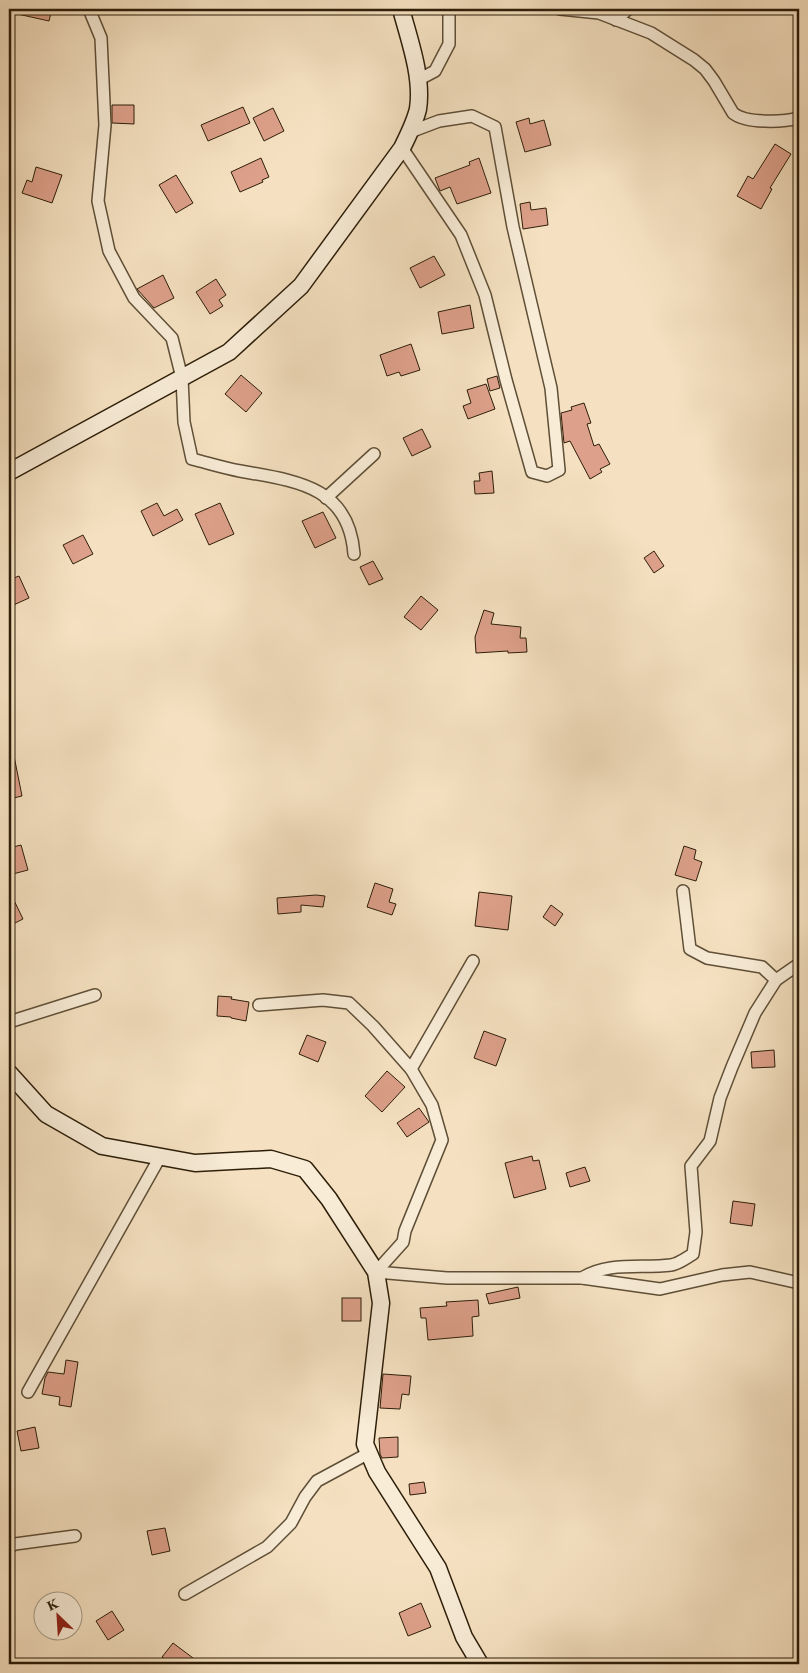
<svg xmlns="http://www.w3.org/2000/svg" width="808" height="1673" viewBox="0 0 808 1673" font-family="'EB Garamond',serif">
	<rect width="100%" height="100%" fill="#f5e1c1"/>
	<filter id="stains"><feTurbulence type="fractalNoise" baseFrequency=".004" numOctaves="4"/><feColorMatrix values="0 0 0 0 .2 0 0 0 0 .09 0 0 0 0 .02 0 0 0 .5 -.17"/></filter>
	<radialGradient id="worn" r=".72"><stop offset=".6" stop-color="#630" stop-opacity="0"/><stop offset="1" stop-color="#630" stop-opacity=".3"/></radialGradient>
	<g fill="#dda08a" stroke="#2d1e09">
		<path d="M 14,9 L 52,9 L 49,21 L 13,13 Z"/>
		<path d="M 112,105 L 134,105 L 134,124 L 112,123 Z"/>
		<path d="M 243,107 L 250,123 L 208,141 L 201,125 Z"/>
		<path d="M 273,108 L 284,131 L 264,141 L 253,118 Z"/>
		<path d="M 529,118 L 530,124 L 544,120 L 551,145 L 525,152 L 516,122 Z"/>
		<path d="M 775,144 L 791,154 L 770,188 L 772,189 L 761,209 L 737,196 L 748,176 L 753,179 Z"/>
		<path d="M 261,158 L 269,177 L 262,180 L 263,182 L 240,192 L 231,172 Z"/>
		<path d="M 479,158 L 491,193 L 457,204 L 450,187 L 440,191 L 435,178 L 470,165 L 469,162 Z"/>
		<path d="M 36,167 L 62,175 L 52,203 L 22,193 L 27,180 L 32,182 Z"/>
		<path d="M 176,175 L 193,203 L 176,213 L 159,185 Z"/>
		<path d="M 530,202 L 531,210 L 546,208 L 548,225 L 523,229 L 520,204 Z"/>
		<path d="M 434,256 L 445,275 L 420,288 L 410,268 Z"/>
		<path d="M 163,275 L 174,298 L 154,308 L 137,289 Z"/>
		<path d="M 216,279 L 226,295 L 219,300 L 223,306 L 210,314 L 196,292 Z"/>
		<path d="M 470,305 L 474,328 L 442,334 L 438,312 Z"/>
		<path d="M 411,344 L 420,370 L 401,376 L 399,372 L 387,376 L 380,355 Z"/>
		<path d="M 241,375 L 262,393 L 246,412 L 225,394 Z"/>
		<path d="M 497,376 L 500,388 L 490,391 L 487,379 Z"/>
		<path d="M 486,384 L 495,409 L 468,419 L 463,406 L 471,403 L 467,390 Z"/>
		<path d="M 584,403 L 591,423 L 587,424 L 594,446 L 599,444 L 610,464 L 600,469 L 602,472 L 590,479 L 570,441 L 564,443 L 561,413 L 572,410 L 571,407 Z"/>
		<path d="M 422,429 L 431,447 L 412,456 L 403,438 Z"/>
		<path d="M 492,471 L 494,493 L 475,494 L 474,481 L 480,481 L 479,473 Z"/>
		<path d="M 157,503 L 164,516 L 177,509 L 183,520 L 153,536 L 141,511 Z"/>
		<path d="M 220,503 L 234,534 L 209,545 L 195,514 Z"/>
		<path d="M 323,512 L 336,538 L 315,548 L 302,521 Z"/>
		<path d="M 83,535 L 93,554 L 73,564 L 63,545 Z"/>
		<path d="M 654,551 L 664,566 L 654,573 L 644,558 Z"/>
		<path d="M 373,561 L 383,579 L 369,585 L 360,567 Z"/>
		<path d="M 19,576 L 29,598 L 9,607 L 9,580 Z"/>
		<path d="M 421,596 L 438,610 L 421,630 L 404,617 Z"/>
		<path d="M 484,610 L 494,613 L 491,624 L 521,627 L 520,638 L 526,638 L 527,652 L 508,653 L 508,651 L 476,653 L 475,637 Z"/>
		<path d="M 9,756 L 14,756 L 22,796 L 9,799 Z"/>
		<path d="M 21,845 L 28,870 L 9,875 L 9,848 Z"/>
		<path d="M 684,846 L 696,850 L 694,859 L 702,862 L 696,881 L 675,875 Z"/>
		<path d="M 375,883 L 393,889 L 389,902 L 396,904 L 392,915 L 367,907 Z"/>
		<path d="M 9,890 L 23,919 L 9,926 Z"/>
		<path d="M 479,892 L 512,896 L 508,930 L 475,926 Z"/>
		<path d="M 316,895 L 325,896 L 323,907 L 301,905 L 301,912 L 278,914 L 277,898 Z"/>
		<path d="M 551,905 L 563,914 L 555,926 L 543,917 Z"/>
		<path d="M 218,996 L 232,997 L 231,999 L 249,1002 L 246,1021 L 231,1018 L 231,1017 L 217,1016 Z"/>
		<path d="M 484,1031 L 506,1039 L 496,1066 L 474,1058 Z"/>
		<path d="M 307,1035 L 326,1042 L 318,1062 L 299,1054 Z"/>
		<path d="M 774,1050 L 775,1067 L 752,1068 L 751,1052 Z"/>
		<path d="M 387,1071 L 405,1087 L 382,1112 L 365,1096 Z"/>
		<path d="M 419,1108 L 429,1122 L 407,1137 L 397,1123 Z"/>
		<path d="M 532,1156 L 533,1161 L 539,1160 L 546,1189 L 514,1198 L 505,1163 Z"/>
		<path d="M 585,1167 L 590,1181 L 570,1187 L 566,1173 Z"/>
		<path d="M 733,1201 L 755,1204 L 752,1226 L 730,1223 Z"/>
		<path d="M 518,1287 L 520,1298 L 489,1304 L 486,1294 Z"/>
		<rect x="342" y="1298" width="19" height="23"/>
		<path d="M 478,1300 L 479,1316 L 472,1317 L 473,1336 L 428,1340 L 426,1318 L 421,1318 L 420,1308 L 447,1306 L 446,1302 Z"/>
		<path d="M 66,1360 L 78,1362 L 71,1407 L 59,1405 L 60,1397 L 42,1394 L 45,1378 L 48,1372 L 64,1374 Z"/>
		<path d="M 383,1374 L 411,1376 L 409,1395 L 402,1394 L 400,1409 L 380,1408 Z"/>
		<path d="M 35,1427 L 39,1448 L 21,1451 L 17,1431 Z"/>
		<path d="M 398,1437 L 398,1457 L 382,1458 L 380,1454 L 379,1438 Z"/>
		<path d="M 424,1482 L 426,1493 L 410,1495 L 409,1484 Z"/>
		<path d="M 165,1528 L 170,1551 L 152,1555 L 147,1531 Z"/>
		<path d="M 421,1603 L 431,1627 L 408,1636 L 399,1613 Z"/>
		<path d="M 112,1611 L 124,1630 L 108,1640 L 96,1621 Z"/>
		<path d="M 173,1643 L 201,1664 L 172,1664 L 162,1657 Z"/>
	</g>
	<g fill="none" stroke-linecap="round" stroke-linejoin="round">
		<defs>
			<g id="street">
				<path d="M 89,9 L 101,38 L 105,125 L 98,201 L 109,251 L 134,298 L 172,338 L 182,378 L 184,422 L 192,459 C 208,463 224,468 240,471 C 296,481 349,486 354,554"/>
				<path d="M 560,9 L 599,13 L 651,33 L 694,60 L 705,69 L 714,81 L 733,113 C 746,124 784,122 799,118"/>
				<path d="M 616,20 L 628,9"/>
				<path d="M 418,80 L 435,71 L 449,44 L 449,9"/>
				<path d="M 402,148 L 461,235 L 485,295 L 506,380 L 532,472 L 547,476 L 559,470 L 551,388 L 513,227 L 495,127 L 472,116 L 439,121 L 410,132"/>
				<path d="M 326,498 L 374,454"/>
				<path d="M 683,891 L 690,949 L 707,958 L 762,967 L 776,980"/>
				<path d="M 259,1005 L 323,1000 L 349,1003 L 373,1026 L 411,1069 L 432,1105 L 442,1140 L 405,1231 L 403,1242 L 376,1272"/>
				<path d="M 9,1022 L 95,995"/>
				<path d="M 411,1069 L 473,961"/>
				<path d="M 376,1272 L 447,1278 L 582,1278 L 660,1289 L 722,1275 L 750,1272 L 799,1283"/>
				<path d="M 582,1278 C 609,1261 642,1269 671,1265 C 679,1264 686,1258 693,1254 L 696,1232 L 691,1166 L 710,1141 L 720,1098 L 732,1067 L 755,1013 L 776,980 L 799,964"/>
				<path d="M 28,1392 L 160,1157"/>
				<path d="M 9,1547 L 15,1544 L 75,1536"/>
				<path d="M 185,1594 L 267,1547 L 291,1523 L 305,1497 L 317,1481 L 369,1453"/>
			</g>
			<g id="secondary">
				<path d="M 9,472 L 229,352 L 301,286 L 402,148 C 408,136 415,122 418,109 C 423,77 409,39 401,9"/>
				<path d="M 9,1073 L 46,1114 L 102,1146 L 195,1163 L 271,1159 L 305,1169 L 329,1199 L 376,1272 L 381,1303 L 365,1444 L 377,1472 L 438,1568 L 464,1637 L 480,1664"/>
			</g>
		</defs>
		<use href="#street" stroke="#5f4f37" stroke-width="14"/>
		<use href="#secondary" stroke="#2d1e09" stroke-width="19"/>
		<path stroke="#2d1e09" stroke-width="2.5" stroke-dasharray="4 2.5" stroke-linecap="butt" d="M 9,747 L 13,759"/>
		<use href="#street" stroke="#f8ecd7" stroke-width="11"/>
		<use href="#secondary" stroke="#f8ecd7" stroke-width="16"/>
	</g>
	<rect width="808" height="1673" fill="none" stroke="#f5e1c1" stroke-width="30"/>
	<rect x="10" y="10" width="788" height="1653" fill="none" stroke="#2d1e09" stroke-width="2.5"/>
	<rect x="15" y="15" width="778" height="1643" fill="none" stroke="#2d1e09"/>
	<g transform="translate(58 1616) rotate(335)"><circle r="24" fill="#f8ecd7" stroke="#a79a85"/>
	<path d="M0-4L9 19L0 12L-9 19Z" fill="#8f2418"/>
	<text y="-8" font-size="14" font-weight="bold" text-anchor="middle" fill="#2d1e09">K</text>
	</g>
	<rect width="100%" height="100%" filter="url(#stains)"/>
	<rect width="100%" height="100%" fill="url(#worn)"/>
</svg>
